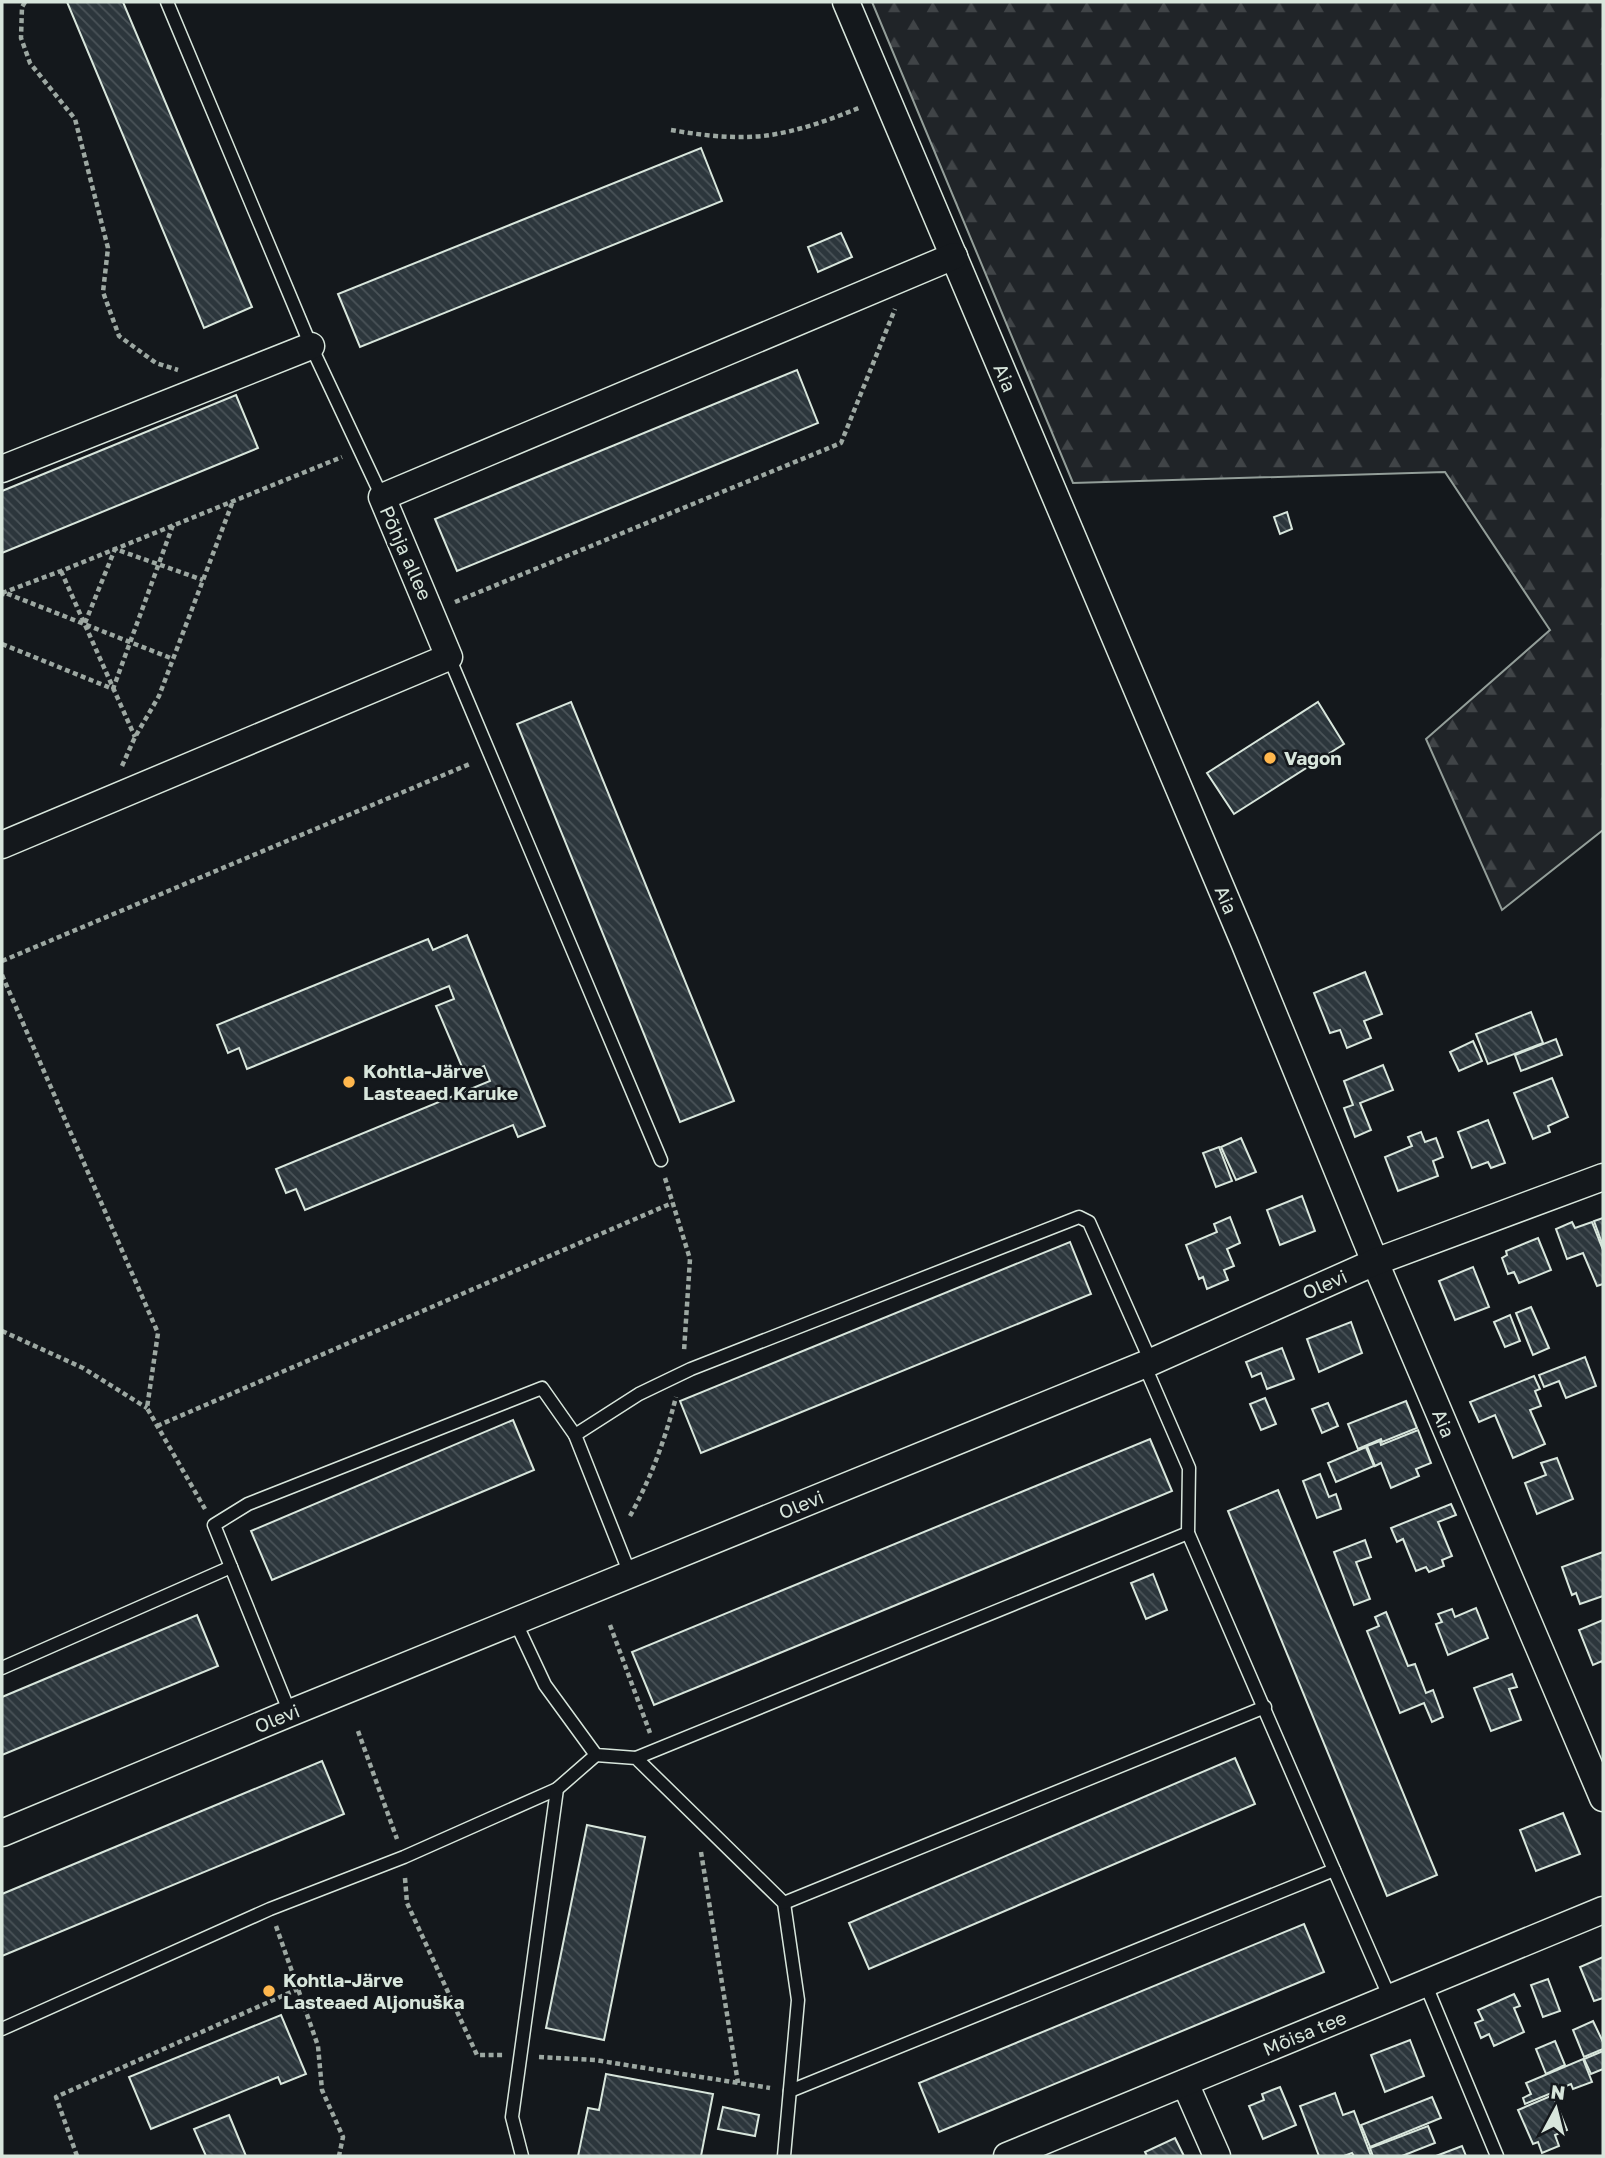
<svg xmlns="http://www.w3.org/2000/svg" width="1605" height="2158" viewBox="0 0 1605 2158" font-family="'Golos Text',sans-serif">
	<defs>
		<pattern id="forest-firs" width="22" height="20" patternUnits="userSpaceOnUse" patternTransform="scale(1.75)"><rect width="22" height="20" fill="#202428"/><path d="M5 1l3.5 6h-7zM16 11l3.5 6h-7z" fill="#404447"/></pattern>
		<pattern id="building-back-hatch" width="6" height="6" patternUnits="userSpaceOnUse" patternTransform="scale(1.75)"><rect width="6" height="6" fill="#2c363c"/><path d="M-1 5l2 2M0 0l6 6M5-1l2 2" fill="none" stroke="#4a5358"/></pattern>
	</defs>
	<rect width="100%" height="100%" fill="#14181c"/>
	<path fill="url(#forest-firs)" stroke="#939e99" stroke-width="2" d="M 872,2 L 1603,2 L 1603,830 L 1502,910 L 1426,739 L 1550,630 L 1445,472 L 1073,483 Z"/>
	<g fill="url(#building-back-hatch)" stroke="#d8e6dc" stroke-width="2">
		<path d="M 67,2 L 123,2 L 252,307 L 204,328 Z"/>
		<path d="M 701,148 L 722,201 L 360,347 L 338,294 Z"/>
		<path d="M 841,233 L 852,257 L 818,272 L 808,247 Z"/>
		<path d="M 797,370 L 818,423 L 457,571 L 435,519 Z"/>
		<path d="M 236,395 L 258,448 L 2,553 L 2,491 Z"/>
		<path d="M 1287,512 L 1292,529 L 1280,534 L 1274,517 Z"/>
		<path d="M 571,702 L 734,1101 L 680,1122 L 517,724 Z"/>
		<path d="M 1318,702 L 1344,744 L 1234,814 L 1207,773 Z"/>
		<path d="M 467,935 L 545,1126 L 518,1137 L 513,1125 L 305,1210 L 296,1189 L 286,1193 L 276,1169 L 490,1081 L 484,1066 L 465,1074 L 436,1006 L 454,999 L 449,986 L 247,1069 L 239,1048 L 228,1053 L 217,1025 L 428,939 L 433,950 Z"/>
		<path d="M 1365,972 L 1382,1014 L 1364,1021 L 1371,1038 L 1347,1048 L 1340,1030 L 1330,1033 L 1314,993 Z"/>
		<path d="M 1531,1012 L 1543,1043 L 1488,1064 L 1476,1034 Z"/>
		<path d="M 1556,1039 L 1562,1055 L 1521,1071 L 1515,1055 Z"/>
		<path d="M 1473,1041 L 1482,1061 L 1459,1071 L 1450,1052 Z"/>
		<path d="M 1383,1065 L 1393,1090 L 1360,1103 L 1371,1130 L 1355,1137 L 1344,1108 L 1353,1105 L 1344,1081 Z"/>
		<path d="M 1552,1078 L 1568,1117 L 1548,1126 L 1550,1132 L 1533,1139 L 1514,1093 Z"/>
		<path d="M 1488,1120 L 1505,1163 L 1491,1168 L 1488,1162 L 1472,1168 L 1458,1132 Z"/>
		<path d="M 1421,1132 L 1425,1142 L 1436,1138 L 1443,1157 L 1433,1161 L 1438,1176 L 1398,1191 L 1385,1157 L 1412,1146 L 1408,1137 Z"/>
		<path d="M 1241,1138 L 1256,1172 L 1236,1180 L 1221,1147 Z"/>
		<path d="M 1219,1147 L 1232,1181 L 1216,1187 L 1203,1153 Z"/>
		<path d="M 1302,1196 L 1315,1231 L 1280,1245 L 1267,1210 Z"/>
		<path d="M 1230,1217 L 1240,1243 L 1227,1249 L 1234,1266 L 1224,1270 L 1228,1280 L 1207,1289 L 1203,1277 L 1199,1279 L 1186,1245 L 1217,1232 L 1214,1224 Z"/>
		<path d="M 1603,1218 L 1603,1246 L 1594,1221 Z"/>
		<path d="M 1572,1222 L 1575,1228 L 1592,1222 L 1603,1250 L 1603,1284 L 1597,1286 L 1583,1253 L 1567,1259 L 1556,1229 Z"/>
		<path d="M 1538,1238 L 1551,1270 L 1519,1283 L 1514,1272 L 1508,1274 L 1502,1258 L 1507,1255 L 1506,1251 Z"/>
		<path d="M 1070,1242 L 1091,1294 L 701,1453 L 680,1401 Z"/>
		<path d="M 1473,1267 L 1489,1307 L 1455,1320 L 1439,1281 Z"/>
		<path d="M 1531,1307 L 1549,1348 L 1533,1355 L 1516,1313 Z"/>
		<path d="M 1510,1315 L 1520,1341 L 1505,1347 L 1494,1322 Z"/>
		<path d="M 1351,1322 L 1362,1353 L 1319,1372 L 1307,1339 Z"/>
		<path d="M 1282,1348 L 1294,1379 L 1267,1389 L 1261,1373 L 1252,1377 L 1246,1362 Z"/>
		<path d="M 1585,1357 L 1596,1386 L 1566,1398 L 1559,1381 L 1544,1387 L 1539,1375 Z"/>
		<path d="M 1534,1376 L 1540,1389 L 1535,1391 L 1541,1406 L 1530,1410 L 1545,1444 L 1513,1458 L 1495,1415 L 1479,1422 L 1470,1402 Z"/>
		<path d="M 1265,1398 L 1276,1424 L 1261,1430 L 1250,1404 Z"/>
		<path d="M 1406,1401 L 1417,1428 L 1382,1442 L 1381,1439 L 1358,1449 L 1348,1424 Z"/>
		<path d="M 1328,1403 L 1338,1426 L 1322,1433 L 1312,1409 Z"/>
		<path d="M 513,1420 L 534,1470 L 272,1580 L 251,1531 Z"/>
		<path d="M 1418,1430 L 1431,1463 L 1416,1469 L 1419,1476 L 1391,1488 L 1381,1463 L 1375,1466 L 1367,1446 L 1380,1441 L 1381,1445 Z"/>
		<path d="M 1150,1439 L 1172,1491 L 654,1705 L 632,1652 Z"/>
		<path d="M 1366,1447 L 1374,1466 L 1336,1482 L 1328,1463 Z"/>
		<path d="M 1557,1458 L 1573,1499 L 1537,1514 L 1525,1483 L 1546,1475 L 1541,1463 Z"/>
		<path d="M 1320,1474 L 1329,1497 L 1336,1494 L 1341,1509 L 1317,1518 L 1303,1481 Z"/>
		<path d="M 1278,1490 L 1437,1875 L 1387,1896 L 1228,1511 Z"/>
		<path d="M 1451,1504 L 1456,1515 L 1438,1522 L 1452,1556 L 1442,1560 L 1444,1566 L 1429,1572 L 1426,1567 L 1416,1571 L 1403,1539 L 1397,1542 L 1391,1528 Z"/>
		<path d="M 1365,1540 L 1371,1557 L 1356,1562 L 1370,1599 L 1354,1605 L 1334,1552 Z"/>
		<path d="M 1603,1552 L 1603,1596 L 1580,1604 L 1576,1593 L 1572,1595 L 1562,1567 Z"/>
		<path d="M 1153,1574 L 1167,1610 L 1146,1619 L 1131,1583 Z"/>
		<path d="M 1476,1608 L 1488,1638 L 1448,1655 L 1436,1624 L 1442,1622 L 1438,1614 L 1452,1609 L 1455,1617 Z"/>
		<path d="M 1386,1612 L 1408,1666 L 1415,1664 L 1426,1693 L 1433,1690 L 1443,1717 L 1432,1722 L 1424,1703 L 1400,1713 L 1367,1631 L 1379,1626 L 1375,1617 Z"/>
		<path d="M 197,1615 L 218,1666 L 2,1755 L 2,1697 Z"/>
		<path d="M 1603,1620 L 1603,1664 L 1602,1661 L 1593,1665 L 1579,1630 Z"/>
		<path d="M 1512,1674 L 1517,1687 L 1509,1689 L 1521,1720 L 1491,1731 L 1474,1688 Z"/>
		<path d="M 1235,1758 L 1255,1804 L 869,1969 L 849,1923 Z"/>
		<path d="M 322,1761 L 344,1814 L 2,1956 L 2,1894 Z"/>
		<path d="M 1563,1813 L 1580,1854 L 1536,1871 L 1520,1830 Z"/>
		<path d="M 587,1825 L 645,1837 L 604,2040 L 546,2028 Z"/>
		<path d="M 1304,1924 L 1324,1972 L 939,2132 L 919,2083 Z"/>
		<path d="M 1603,1957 L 1603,1998 L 1594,2001 L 1580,1967 Z"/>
		<path d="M 1548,1979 L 1560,2011 L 1543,2017 L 1531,1985 Z"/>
		<path d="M 1514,1994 L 1520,2006 L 1514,2008 L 1524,2032 L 1494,2046 L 1489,2034 L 1481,2038 L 1475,2023 L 1483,2020 L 1478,2010 Z"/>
		<path d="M 281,2015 L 306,2074 L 281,2084 L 278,2077 L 151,2129 L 129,2077 Z"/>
		<path d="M 1593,2021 L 1603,2042 L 1603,2049 L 1584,2057 L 1573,2030 Z"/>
		<path d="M 1410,2040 L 1424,2076 L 1385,2092 L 1371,2055 Z"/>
		<path d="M 1555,2041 L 1565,2065 L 1546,2074 L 1536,2049 Z"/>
		<path d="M 1603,2051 L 1603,2069 L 1591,2074 L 1584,2059 Z"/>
		<path d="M 1583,2059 L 1592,2082 L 1573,2089 L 1571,2084 L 1558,2089 L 1559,2093 L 1554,2095 L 1554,2092 L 1525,2104 L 1523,2098 L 1531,2094 L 1526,2083 Z"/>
		<path d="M 606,2074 L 713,2094 L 701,2156 L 578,2156 L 588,2108 L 599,2110 Z"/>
		<path d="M 1280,2087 L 1296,2125 L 1263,2139 L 1249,2106 L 1264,2100 L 1262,2094 Z"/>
		<path d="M 1335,2093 L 1343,2115 L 1354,2111 L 1371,2156 L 1354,2156 L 1352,2153 L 1344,2156 L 1319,2156 L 1300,2106 Z"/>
		<path d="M 1553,2095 L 1567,2130 L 1555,2135 L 1559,2146 L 1542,2153 L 1538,2142 L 1533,2144 L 1518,2110 Z"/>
		<path d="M 1432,2097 L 1441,2118 L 1370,2147 L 1361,2125 Z"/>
		<path d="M 723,2107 L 759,2115 L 755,2136 L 718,2129 Z"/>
		<path d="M 229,2115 L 246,2156 L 206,2156 L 194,2129 Z"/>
		<path d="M 1428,2126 L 1435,2143 L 1402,2156 L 1373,2156 L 1370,2148 Z"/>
		<path d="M 1175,2138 L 1184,2156 L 1147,2156 L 1145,2152 Z"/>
		<path d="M 1462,2146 L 1466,2156 L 1436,2156 Z"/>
	</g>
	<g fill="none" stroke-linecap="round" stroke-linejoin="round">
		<defs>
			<g id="lane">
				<path d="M 167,2 L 311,346 L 382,497"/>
				<path d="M 449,657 L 661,1160"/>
				<path d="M 1144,1364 L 1189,1468 L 1188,1533 L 1334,1870"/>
				<path d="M 575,1435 L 639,1394 L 691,1369 L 1079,1217 L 1089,1222 L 1151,1362"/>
				<path d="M 231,1567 L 214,1525 L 248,1504 L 542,1388 L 575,1435 L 630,1574"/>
				<path d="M 515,1621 L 545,1685 L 596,1755 L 636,1758 L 784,1903 L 798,2000 L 784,2156"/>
				<path d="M 2,1668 L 231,1567 L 290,1713"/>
				<path d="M 636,1758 L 1188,1533"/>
				<path d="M 784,1903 L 1265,1707"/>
				<path d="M 1425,1983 L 1497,2156"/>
				<path d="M 2,2029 L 270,1909 L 404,1857 L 557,1789"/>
				<path d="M 790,2091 L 1334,1870 L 1390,1998"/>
				<path d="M 522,2156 L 512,2117 L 557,1789 L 596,1755"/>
			</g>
			<g id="street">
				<path id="s1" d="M 846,2 L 1244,942 L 1375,1262 L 1603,1798"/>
				<path d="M 2,469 L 311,346"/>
				<path d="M 2,845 L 449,657 L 382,497 L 954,256"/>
				<path id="s2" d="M 2,1833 L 290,1713 L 1151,1362 L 1375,1262 L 1603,1177"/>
				<path d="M 1185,2083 L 1217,2156"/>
				<path id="s3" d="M 1007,2156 L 1603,1910"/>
			</g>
		</defs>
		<use href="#lane" stroke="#d8e6dc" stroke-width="15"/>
		<use href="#street" stroke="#d8e6dc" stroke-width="29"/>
		<g stroke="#9da8a2" stroke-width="4.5" stroke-dasharray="5 3.5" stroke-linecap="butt">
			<path d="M 25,2 L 22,7 L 21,38 L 30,63 L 75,119 L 108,248 L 103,292 L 119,336 L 156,363 L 178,370"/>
			<path d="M 671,130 C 700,135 732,139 763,136 C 796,132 830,120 861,107"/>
			<path d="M 61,571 L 135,737"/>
			<path d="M 2,593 L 61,571 L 342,457"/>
			<path d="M 2,596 L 3,592 L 173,659"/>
			<path d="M 455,602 L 841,443 L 895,309"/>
			<path d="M 85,623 L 115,549 L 203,580"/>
			<path d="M 2,644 L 113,689 L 173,525"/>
			<path d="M 122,766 L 135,737 L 159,696 L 233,501"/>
			<path d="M 2,961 L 472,763"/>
			<path d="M 2,975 L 158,1333 L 147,1408 L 205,1509"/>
			<path d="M 665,1178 L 690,1259 L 684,1351"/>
			<path d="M 2,1331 L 83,1368 L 147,1408"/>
			<path d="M 157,1426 L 672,1203"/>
			<path d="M 630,1516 C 651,1478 665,1440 676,1397"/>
			<path d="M 610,1625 L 650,1733"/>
			<path d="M 358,1731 L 397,1839"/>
			<path d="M 701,1852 L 738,2083"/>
			<path d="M 405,1878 L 407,1903 L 477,2055 L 503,2055"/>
			<path d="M 276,1926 L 318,2046 L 322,2090 L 343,2137 L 339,2156"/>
			<path d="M 539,2057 L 595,2060 L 770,2088"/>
			<path d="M 77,2156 L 56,2097 L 298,1989"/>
		</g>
		<use href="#lane" stroke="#14181c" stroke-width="12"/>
		<use href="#street" stroke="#14181c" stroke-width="26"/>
	</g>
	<g fill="#ffb74d" stroke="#14181c" stroke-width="2.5">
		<circle cx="1270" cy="758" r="7"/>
		<circle cx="349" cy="1082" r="7"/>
		<circle cx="269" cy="1991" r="7"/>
	</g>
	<g text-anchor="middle" stroke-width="5" stroke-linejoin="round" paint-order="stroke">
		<g font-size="19" fill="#d8e6dc" stroke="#14181c">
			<text dy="7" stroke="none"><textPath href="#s1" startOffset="408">Aia</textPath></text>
			<text transform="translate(406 553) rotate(66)" y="7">Põhja allee</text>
			<text dy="7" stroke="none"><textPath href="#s1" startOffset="975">Aia</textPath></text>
			<text dy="7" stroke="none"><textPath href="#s2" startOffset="1432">Olevi</textPath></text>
			<text dy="7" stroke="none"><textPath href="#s1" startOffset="1542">Aia</textPath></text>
			<text dy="7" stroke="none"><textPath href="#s2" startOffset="864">Olevi</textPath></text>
			<text dy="7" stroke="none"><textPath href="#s2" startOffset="298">Olevi</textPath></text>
			<text dy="7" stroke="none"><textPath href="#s3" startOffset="322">Mõisa tee</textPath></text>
		</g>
		<g font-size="19" font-weight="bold" fill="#d8e6dc" stroke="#14181c" text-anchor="start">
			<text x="1284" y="765">Vagon</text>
			<text x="363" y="1078">Kohtla-Järve<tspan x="363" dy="22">Lasteaed Karuke</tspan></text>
			<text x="283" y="1987">Kohtla-Järve<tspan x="283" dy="22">Lasteaed Aljonuška</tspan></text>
		</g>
	</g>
	<rect width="1605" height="2158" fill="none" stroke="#d8e6dc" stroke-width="7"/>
	<g transform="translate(1556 2109) rotate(7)" stroke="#14181c" stroke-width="5" paint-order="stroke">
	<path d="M0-5L12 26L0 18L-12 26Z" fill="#d8e6dc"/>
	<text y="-10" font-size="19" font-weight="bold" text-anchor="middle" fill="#d8e6dc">N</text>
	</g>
</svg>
